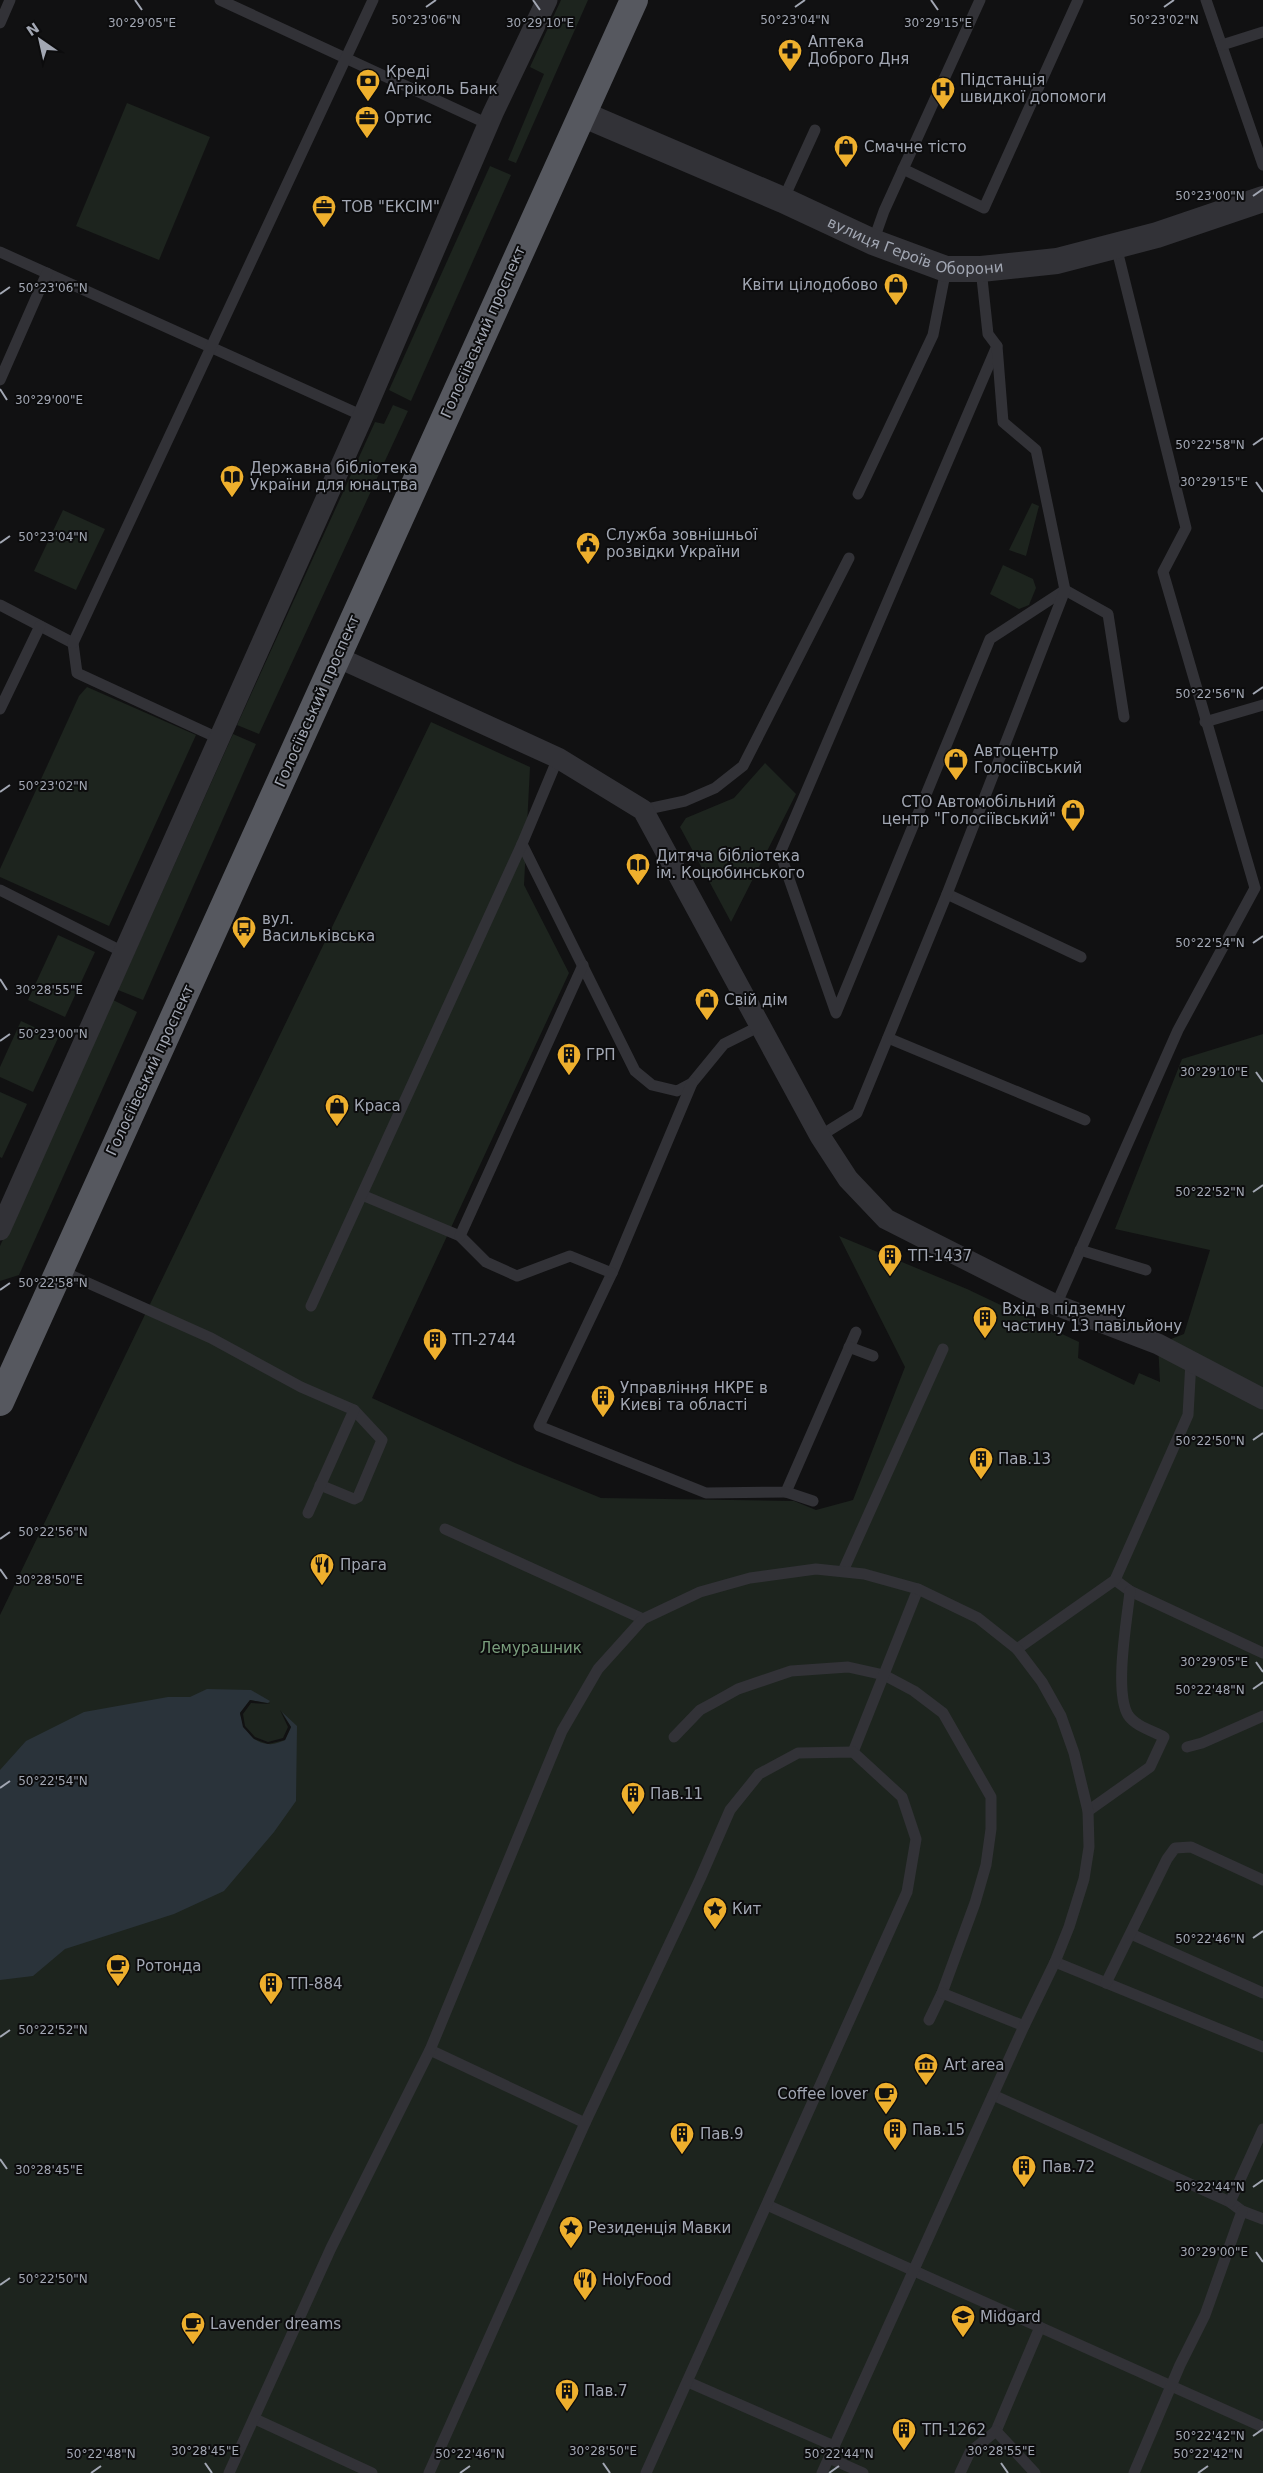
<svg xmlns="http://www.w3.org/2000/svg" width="1263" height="2473" viewBox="0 0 1263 2473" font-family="'DejaVu Sans',sans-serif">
	<rect width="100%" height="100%" fill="#111112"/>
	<g fill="#1d241e">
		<path d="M 561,0 L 588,0 L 516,163 L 508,160 L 544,74 L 530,67 Z"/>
		<path d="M 127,103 L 210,137 L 159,260 L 76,226 Z"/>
		<path d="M 490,166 L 511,175 L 411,401 L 389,390 Z"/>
		<path d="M 393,405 L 408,411 L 259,734 L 237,725 L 375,422 L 384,424 Z"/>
		<path d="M 1032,503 L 1039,506 L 1026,556 L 1009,550 Z"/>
		<path d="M 63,510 L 105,529 L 76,590 L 34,571 Z"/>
		<path d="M 1003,565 L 1033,579 L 1036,588 L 1029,605 L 1019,609 L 990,594 Z"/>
		<path d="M 87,687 L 196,735 L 109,926 L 0,877 L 0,869 L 79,696 Z"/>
		<path d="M 431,722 L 530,767 L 524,885 L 569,973 L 372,1398 L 515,1463 L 601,1498 L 794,1501 L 816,1510 L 853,1500 L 905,1367 L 839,1236 L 967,1289 L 1079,1342 L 1078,1358 L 1134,1385 L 1139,1373 L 1160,1382 L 1158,1344 L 1184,1334 L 1210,1250 L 1115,1229 L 1182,1059 L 1263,1034 L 1263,2473 L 0,2473 L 0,1615 Z"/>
		<path d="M 233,734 L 256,744 L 143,1000 L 118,990 Z"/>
		<path d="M 765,763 L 796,794 L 731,922 L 680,827 L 686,818 L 734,798 Z"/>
		<path d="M 58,935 L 95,952 L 65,1017 L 28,1000 Z"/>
		<path d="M 113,1000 L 137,1012 L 19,1275 L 0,1281 L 0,1246 Z"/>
		<path d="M 21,1021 L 58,1038 L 33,1092 L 0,1077 L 0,1067 Z"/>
		<path d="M 0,1092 L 27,1104 L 2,1158 L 0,1157 Z"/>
	</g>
	<path fill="#2a333a" d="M 207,1689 L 251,1690 L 270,1701 L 268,1703 L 250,1700 L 240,1713 C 243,1727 252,1744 269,1744 C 273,1745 280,1742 285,1740 L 291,1727 L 282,1712 L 297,1726 L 296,1801 L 274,1832 L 224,1891 L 174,1914 L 65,1949 L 33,1976 L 0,1980 L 0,1770 L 26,1741 L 84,1712 L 168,1697 L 190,1697 Z"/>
	<path fill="#111112" d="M 250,1700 L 271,1704 L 251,1703 L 243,1714 L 245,1726 L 255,1737 L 268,1742 L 283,1738 L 288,1727 L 280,1710 L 291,1727 L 285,1740 L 268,1744 L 254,1739 L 243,1727 L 240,1713 Z"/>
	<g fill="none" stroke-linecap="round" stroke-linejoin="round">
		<g stroke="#323237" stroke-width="11">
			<path d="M 220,0 L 488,124"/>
			<path d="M 1206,0 L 1263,165"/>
			<path d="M 0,23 L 10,0"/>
			<path d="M 1222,45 L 1263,32"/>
			<path d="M 903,169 L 984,208 L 1078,0"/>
			<path d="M 783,200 L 815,130"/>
			<path d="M 873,242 L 884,211 L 980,0"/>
			<path d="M 0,252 L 363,416"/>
			<path d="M 997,346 L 780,853 L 836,1013 L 990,639 L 1065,590 L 1108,614 L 1124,717"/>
			<path d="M 0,380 L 47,273"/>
			<path d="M 858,494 L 933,335 L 946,269"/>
			<path d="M 0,605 L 73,643 L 77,673 L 220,739"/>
			<path d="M 73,643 L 373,0"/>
			<path d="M 0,709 L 40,626"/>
			<path d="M 1205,722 L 1263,705"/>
			<path d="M 643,810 L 685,801 L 715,788 L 743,766 L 849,558"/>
			<path d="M 522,844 L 635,1071 L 652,1085 L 677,1091 L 692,1083 L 724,1044 L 760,1026"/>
			<path d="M 0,890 L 123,952"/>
			<path d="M 947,894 L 1081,957"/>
			<path d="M 888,1038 L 1085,1120"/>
			<path d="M 692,1083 L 612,1273 L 539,1426 L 706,1493 L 786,1492 L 856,1332"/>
			<path d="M 820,1136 L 857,1113 L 947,894 L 1065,590 L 1036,450 L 1003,422 L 997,346 L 988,334 L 981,269"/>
			<path d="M 362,1195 L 460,1236 L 486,1262 L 517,1276 L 570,1256 L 612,1273"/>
			<path d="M 460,1236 L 583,965"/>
			<path d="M 1080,1250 L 1146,1270"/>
			<path d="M 59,1270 L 211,1338 L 301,1387 L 354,1410 L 382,1440 L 358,1497 L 354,1499 L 320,1485"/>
			<path d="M 1056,1305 L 1178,1030 L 1255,888 L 1163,572 L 1186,528 L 1116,246"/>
			<path d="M 311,1306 L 522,844 L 558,758"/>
			<path d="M 849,1347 L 873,1356"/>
			<path d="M 786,1492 L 813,1501"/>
			<path d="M 308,1513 L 354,1410"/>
			<path d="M 445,1529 L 643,1619"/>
			<path d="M 843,1571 L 943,1349"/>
			<path d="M 1115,1580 L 1130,1591 L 1263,1653"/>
			<path d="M 1017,1649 L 1115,1580 L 1188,1415 L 1191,1361"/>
			<path d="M 674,1737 L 700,1710 L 713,1703 L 738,1689 L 791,1671 L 848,1667 L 884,1675 L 914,1691 L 943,1713 L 991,1797 L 991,1829 L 986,1865 L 975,1903 L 942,1993 L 929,2020"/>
			<path d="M 1187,1747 L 1202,1743 L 1263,1716"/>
			<path d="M 853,1752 L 918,1589"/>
			<path d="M 1088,1811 L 1150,1767 L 1164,1737 C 1153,1731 1135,1726 1128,1715 C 1114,1691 1127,1620 1130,1591"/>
			<path d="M 1131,1934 L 1263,1993"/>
			<path d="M 1055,1962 L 1263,2047"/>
			<path d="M 1106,1983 L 1167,1859 L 1175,1848 L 1191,1847 L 1263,1880"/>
			<path d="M 942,1993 L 1024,2026"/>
			<path d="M 430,2050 L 585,2123"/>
			<path d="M 993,2095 L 1230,2202 L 1242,2211 L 1263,2219"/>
			<path d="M 1230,2202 L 1263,2129"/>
			<path d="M 767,2205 L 1263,2427"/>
			<path d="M 688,2382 L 834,2446"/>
			<path d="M 255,2419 L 372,2473"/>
			<path d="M 996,2431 L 1040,2327"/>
			<path d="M 829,2458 L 863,2473"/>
			<path d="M 229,2473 L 331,2248 L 430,2050 L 562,1731 L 598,1669 L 643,1619 L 700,1592 L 750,1578 L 816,1569 L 864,1574 L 918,1589 L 978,1618 L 1017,1649 L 1042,1682 L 1061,1716 L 1074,1753 L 1088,1811 L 1089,1847 L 1084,1879 L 1069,1927 L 1055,1962 L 1024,2026 L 822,2473"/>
			<path d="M 429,2473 L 585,2123 L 700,1879 L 730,1810 L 759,1774 L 798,1753 L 853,1752 L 902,1797 L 916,1839 L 907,1892 L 646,2473"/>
			<path d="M 960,2473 L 970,2452 L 996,2431 L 1035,2473"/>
			<path d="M 1134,2473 L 1180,2365 L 1205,2315 L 1242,2211"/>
		</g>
		<g stroke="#323237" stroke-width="21">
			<path d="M 337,657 L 558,758 L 643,810 L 820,1136 L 848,1179 L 886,1219 L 1056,1305 L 1158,1344 L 1263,1399"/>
			<path d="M 0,1230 L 363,416 L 493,113 L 547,0"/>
		</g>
		<path stroke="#323237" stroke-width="26" id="s1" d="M 582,114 L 783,200 L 873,242 L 946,269 L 981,269 L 1057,261 L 1157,235 L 1263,199"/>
		<path stroke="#56585f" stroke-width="28" d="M 0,1402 L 634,0"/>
	</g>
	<path fill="none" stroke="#a2a7b3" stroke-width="2" d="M 135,0 L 142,10M 533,0 L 540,10M 931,0 L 938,10M 426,7 L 436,0M 795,7 L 805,0M 1164,7 L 1174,0M 1253,196 L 1263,189M 0,294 L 10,287M 0,389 L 7,400M 1253,445 L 1263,438M 1256,482 L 1263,492M 0,543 L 10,536M 1253,694 L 1263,687M 0,792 L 10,785M 1253,943 L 1263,936M 0,979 L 7,990M 0,1041 L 10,1034M 1256,1072 L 1263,1082M 1253,1192 L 1263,1185M 0,1290 L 10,1283M 1253,1440 L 1263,1433M 0,1539 L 10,1532M 0,1569 L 7,1579M 1256,1662 L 1263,1672M 1253,1689 L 1263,1682M 0,1788 L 10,1781M 1253,1938 L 1263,1931M 0,2037 L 10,2030M 0,2159 L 7,2169M 1253,2187 L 1263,2180M 1256,2252 L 1263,2262M 0,2285 L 10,2278M 1253,2436 L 1263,2429M 205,2463 L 212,2473M 603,2463 L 610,2473M 1001,2463 L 1008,2473M 91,2473 L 101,2466M 460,2473 L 470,2466M 829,2473 L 839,2466M 1198,2473 L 1208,2466"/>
	<defs>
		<symbol id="pharmacy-pin" viewBox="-11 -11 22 30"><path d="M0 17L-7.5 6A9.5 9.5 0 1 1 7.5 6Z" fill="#eeaf2d" stroke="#0c0c0d"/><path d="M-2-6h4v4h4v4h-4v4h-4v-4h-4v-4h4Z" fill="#111"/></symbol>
		<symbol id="bank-pin" viewBox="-11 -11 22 30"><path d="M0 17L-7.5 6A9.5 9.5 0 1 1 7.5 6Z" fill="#eeaf2d" stroke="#0c0c0d"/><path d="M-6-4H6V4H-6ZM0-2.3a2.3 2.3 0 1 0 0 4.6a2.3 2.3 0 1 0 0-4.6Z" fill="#111"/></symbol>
		<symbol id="hospital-pin" viewBox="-11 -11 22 30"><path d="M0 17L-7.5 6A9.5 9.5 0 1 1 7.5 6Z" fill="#eeaf2d" stroke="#0c0c0d"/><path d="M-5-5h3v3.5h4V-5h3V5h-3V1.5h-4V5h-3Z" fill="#111"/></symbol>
		<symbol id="office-pin" viewBox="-11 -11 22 30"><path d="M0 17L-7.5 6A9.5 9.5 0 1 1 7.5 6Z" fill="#eeaf2d" stroke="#0c0c0d"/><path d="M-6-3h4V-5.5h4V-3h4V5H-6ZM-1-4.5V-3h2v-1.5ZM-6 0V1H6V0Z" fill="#111"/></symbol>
		<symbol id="shop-pin" viewBox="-11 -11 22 30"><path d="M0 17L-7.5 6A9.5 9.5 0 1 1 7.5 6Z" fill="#eeaf2d" stroke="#0c0c0d"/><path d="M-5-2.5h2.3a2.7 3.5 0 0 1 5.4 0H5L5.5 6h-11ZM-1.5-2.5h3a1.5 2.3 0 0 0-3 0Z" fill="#111"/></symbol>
		<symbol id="library-pin" viewBox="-11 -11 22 30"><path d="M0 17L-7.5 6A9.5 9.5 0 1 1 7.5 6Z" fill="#eeaf2d" stroke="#0c0c0d"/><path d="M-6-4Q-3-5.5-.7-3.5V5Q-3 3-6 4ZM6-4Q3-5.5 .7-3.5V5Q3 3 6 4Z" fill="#111"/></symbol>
		<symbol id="civic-pin" viewBox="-11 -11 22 30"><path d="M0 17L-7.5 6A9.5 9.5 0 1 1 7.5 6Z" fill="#eeaf2d" stroke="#0c0c0d"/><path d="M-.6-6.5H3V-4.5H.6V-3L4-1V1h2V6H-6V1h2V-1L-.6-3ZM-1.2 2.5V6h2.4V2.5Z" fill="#111"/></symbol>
		<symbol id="bus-pin" viewBox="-11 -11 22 30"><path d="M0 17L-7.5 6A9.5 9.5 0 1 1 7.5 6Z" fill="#eeaf2d" stroke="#0c0c0d"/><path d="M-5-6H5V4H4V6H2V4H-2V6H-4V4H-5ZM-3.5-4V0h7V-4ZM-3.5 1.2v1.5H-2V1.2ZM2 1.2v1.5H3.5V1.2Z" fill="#111"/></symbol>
		<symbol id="building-pin" viewBox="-11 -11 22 30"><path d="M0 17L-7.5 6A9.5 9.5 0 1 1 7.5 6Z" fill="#eeaf2d" stroke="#0c0c0d"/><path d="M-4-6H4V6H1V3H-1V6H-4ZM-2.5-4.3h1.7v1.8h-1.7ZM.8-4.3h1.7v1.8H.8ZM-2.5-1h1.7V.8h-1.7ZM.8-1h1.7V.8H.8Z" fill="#111"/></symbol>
		<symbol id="restaurant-pin" viewBox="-11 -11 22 30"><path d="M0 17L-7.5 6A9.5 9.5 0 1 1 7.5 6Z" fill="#eeaf2d" stroke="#0c0c0d"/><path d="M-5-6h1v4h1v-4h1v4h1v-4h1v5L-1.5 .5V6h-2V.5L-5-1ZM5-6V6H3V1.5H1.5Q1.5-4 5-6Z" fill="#111"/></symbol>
		<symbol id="sight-pin" viewBox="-11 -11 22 30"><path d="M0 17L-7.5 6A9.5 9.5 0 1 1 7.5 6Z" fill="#eeaf2d" stroke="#0c0c0d"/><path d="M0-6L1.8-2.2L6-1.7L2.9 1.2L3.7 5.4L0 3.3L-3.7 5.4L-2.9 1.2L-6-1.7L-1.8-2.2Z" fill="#111"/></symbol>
		<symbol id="cafe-pin" viewBox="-11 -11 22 30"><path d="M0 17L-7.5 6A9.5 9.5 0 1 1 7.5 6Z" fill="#eeaf2d" stroke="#0c0c0d"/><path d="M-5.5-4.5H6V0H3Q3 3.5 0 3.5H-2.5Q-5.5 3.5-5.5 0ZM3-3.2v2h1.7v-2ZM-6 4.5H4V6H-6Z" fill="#111"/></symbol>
		<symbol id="museum-pin" viewBox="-11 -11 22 30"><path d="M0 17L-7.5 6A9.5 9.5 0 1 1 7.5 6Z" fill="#eeaf2d" stroke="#0c0c0d"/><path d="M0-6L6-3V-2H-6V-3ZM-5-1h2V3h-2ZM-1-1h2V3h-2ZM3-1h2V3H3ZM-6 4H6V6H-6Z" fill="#111"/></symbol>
		<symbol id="school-pin" viewBox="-11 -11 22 30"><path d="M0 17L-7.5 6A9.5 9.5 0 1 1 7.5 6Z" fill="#eeaf2d" stroke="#0c0c0d"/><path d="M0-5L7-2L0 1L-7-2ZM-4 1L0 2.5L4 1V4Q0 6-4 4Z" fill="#111"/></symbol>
	</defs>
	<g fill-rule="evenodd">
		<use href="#pharmacy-pin" x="776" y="37" width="28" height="38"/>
		<use href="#bank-pin" x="354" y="67" width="28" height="38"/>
		<use href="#hospital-pin" x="929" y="75" width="28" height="38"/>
		<use href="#office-pin" x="353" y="104" width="28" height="38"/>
		<use href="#shop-pin" x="832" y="133" width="28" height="38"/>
		<use href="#office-pin" x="310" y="193" width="28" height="38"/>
		<use href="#shop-pin" x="882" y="271" width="28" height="38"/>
		<use href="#library-pin" x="218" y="463" width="28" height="38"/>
		<use href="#civic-pin" x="574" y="530" width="28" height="38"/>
		<use href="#shop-pin" x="942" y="746" width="28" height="38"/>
		<use href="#shop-pin" x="1059" y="797" width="28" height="38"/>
		<use href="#library-pin" x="624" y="851" width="28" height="38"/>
		<use href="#bus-pin" x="230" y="914" width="28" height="38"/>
		<use href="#shop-pin" x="693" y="986" width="28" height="38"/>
		<use href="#building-pin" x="555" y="1041" width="28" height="38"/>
		<use href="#shop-pin" x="323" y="1092" width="28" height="38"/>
		<use href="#building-pin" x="876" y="1242" width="28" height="38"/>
		<use href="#building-pin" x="971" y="1304" width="28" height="38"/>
		<use href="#building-pin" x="421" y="1326" width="28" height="38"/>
		<use href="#building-pin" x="589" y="1383" width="28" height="38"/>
		<use href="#building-pin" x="967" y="1445" width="28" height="38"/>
		<use href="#restaurant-pin" x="308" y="1551" width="28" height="38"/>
		<use href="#building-pin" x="619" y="1780" width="28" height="38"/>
		<use href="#sight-pin" x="701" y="1895" width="28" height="38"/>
		<use href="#cafe-pin" x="104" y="1952" width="28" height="38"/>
		<use href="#building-pin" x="257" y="1970" width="28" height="38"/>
		<use href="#museum-pin" x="912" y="2051" width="28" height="38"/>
		<use href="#cafe-pin" x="872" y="2080" width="28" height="38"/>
		<use href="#building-pin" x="881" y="2116" width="28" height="38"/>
		<use href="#building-pin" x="668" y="2120" width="28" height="38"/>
		<use href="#building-pin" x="1010" y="2153" width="28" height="38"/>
		<use href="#sight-pin" x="557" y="2214" width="28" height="38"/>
		<use href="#restaurant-pin" x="571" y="2266" width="28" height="38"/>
		<use href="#school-pin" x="949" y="2303" width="28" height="38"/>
		<use href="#cafe-pin" x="179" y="2310" width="28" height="38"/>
		<use href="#building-pin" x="553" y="2377" width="28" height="38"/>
		<use href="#building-pin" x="890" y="2416" width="28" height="38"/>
	</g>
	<g text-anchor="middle" stroke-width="4" stroke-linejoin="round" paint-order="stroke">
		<g font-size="15" fill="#a2a7b3" stroke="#0c0c0d" text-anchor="start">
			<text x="808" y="47">Аптека<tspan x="808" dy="17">Доброго Дня</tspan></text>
			<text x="386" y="77">Креді<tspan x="386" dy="17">Агріколь Банк</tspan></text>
			<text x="960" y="85">Підстанція<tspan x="960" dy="17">швидкої допомоги</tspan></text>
			<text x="384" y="123">Ортис</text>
			<text x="864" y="152">Смачне тісто</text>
			<text x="342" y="212">ТОВ "ЕКСІМ"</text>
			<text x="878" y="290" text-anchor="end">Квіти цілодобово</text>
			<text x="250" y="473">Державна бібліотека<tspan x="250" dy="17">України для юнацтва</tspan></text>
			<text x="606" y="540">Служба зовнішньої<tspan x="606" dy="17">розвідки України</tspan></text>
			<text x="974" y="756">Автоцентр<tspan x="974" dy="17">Голосіївський</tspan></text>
			<text x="1056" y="807" text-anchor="end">СТО Автомобільний<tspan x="1056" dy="17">центр "Голосіївський"</tspan></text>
			<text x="656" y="861">Дитяча бібліотека<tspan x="656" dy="17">ім. Коцюбинського</tspan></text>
			<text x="262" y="924">вул.<tspan x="262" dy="17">Васильківська</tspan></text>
			<text x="724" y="1005">Свій дім</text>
			<text x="586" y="1060">ГРП</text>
			<text x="354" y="1111">Краса</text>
			<text x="908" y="1261">ТП-1437</text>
			<text x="1002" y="1314">Вхід в підземну<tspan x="1002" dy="17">частину 13 павільйону</tspan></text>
			<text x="452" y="1345">ТП-2744</text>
			<text x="620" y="1393">Управління НКРЕ в<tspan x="620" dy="17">Києві та області</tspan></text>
			<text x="998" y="1464">Пав.13</text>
			<text x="340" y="1570">Прага</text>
			<text x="650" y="1799">Пав.11</text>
			<text x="732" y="1914">Кит</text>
			<text x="136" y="1971">Ротонда</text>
			<text x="288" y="1989">ТП-884</text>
			<text x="944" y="2070">Art area</text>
			<text x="868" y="2099" text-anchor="end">Coffee lover</text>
			<text x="912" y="2135">Пав.15</text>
			<text x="700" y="2139">Пав.9</text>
			<text x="1042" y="2172">Пав.72</text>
			<text x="588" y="2233">Резиденція Мавки</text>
			<text x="602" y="2285">HolyFood</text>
			<text x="980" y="2322">Midgard</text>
			<text x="210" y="2329">Lavender dreams</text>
			<text x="584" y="2396">Пав.7</text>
			<text x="922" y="2435">ТП-1262</text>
		</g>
		<g font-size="15" fill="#a2a7b3" stroke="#0c0c0d">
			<text dy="5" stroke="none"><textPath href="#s1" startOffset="361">вулиця Героїв Оборони</textPath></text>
			<text transform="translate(483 332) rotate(-66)" y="5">Голосіївський проспект</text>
			<text transform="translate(317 701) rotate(-66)" y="5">Голосіївський проспект</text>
			<text transform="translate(150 1070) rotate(-65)" y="5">Голосіївський проспект</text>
		</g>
		<g font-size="15" fill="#799d7c" stroke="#0c0c0d">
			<text x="531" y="1653">Лемурашник</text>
		</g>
	</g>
	<g font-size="12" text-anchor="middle" fill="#a2a7b3" stroke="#0c0c0d" stroke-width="4" stroke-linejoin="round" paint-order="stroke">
		<text x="426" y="24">50°23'06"N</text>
		<text x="795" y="24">50°23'04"N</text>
		<text x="1164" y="24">50°23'02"N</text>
		<text x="142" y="27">30°29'05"E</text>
		<text x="540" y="27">30°29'10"E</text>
		<text x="938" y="27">30°29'15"E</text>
		<text x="1210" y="200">50°23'00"N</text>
		<text x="53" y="292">50°23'06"N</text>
		<text x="49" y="404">30°29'00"E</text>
		<text x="1210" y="449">50°22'58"N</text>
		<text x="1214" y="486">30°29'15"E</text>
		<text x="53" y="541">50°23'04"N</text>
		<text x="1210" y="698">50°22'56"N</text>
		<text x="53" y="790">50°23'02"N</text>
		<text x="1210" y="947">50°22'54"N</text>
		<text x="49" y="994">30°28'55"E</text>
		<text x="53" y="1038">50°23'00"N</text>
		<text x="1214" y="1076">30°29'10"E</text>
		<text x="1210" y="1196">50°22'52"N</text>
		<text x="53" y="1287">50°22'58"N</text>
		<text x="1210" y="1445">50°22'50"N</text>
		<text x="53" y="1536">50°22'56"N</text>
		<text x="49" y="1584">30°28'50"E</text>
		<text x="1214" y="1666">30°29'05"E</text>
		<text x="1210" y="1694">50°22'48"N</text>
		<text x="53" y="1785">50°22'54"N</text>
		<text x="1210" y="1943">50°22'46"N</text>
		<text x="53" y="2034">50°22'52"N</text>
		<text x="49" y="2174">30°28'45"E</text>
		<text x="1210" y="2191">50°22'44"N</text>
		<text x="1214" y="2256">30°29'00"E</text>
		<text x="53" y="2283">50°22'50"N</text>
		<text x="1210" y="2440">50°22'42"N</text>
		<text x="205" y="2455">30°28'45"E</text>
		<text x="603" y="2455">30°28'50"E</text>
		<text x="1001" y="2455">30°28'55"E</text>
		<text x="101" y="2458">50°22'48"N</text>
		<text x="470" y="2458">50°22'46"N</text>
		<text x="839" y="2458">50°22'44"N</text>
		<text x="1208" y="2458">50°22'42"N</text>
	</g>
	<g transform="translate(40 40) rotate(326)" stroke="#0c0c0d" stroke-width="4" paint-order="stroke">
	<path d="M0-4L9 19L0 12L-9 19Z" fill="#a2a7b3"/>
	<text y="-8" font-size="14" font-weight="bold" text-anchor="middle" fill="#a2a7b3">N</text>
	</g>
</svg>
